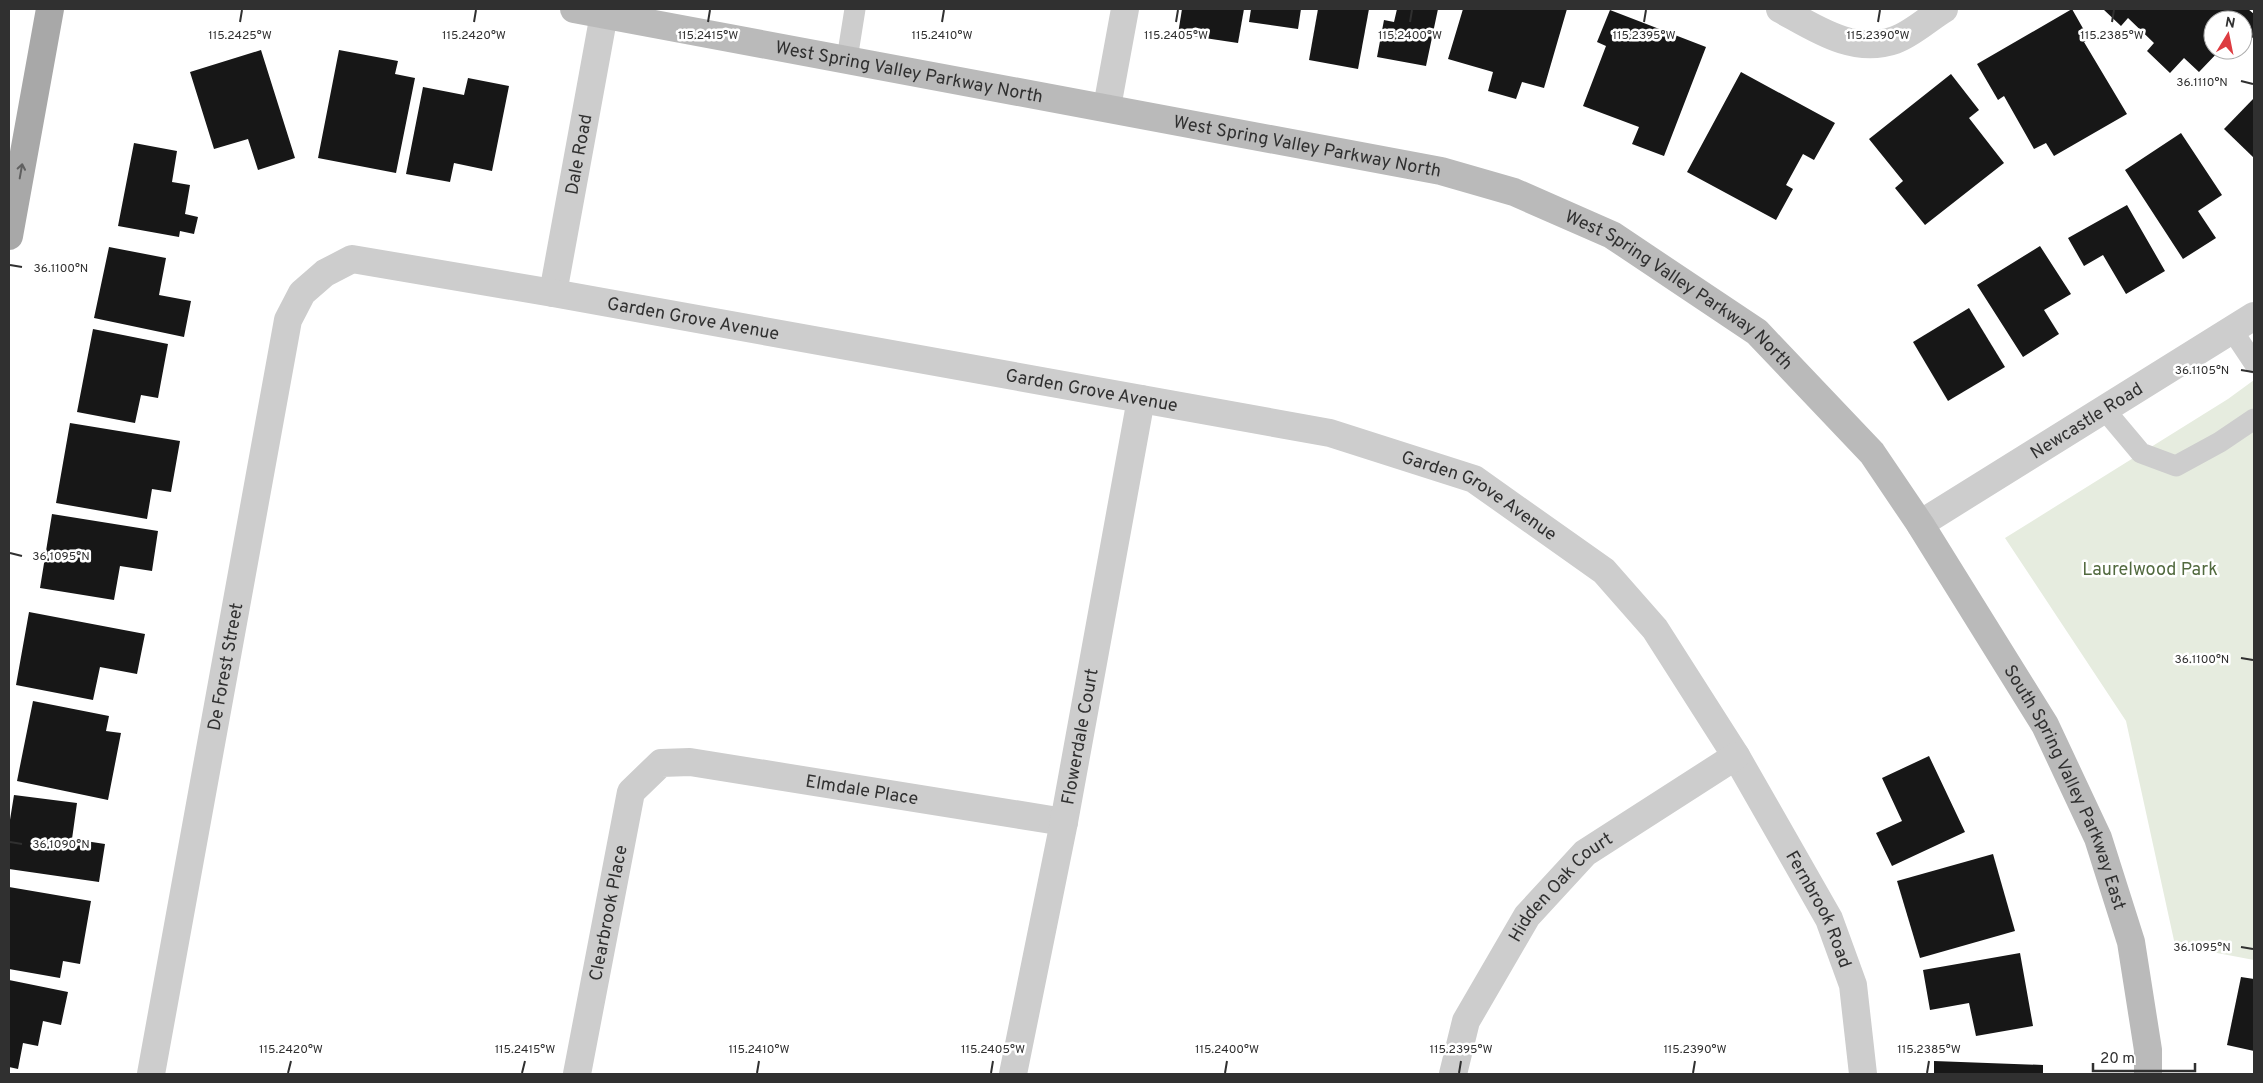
<svg xmlns="http://www.w3.org/2000/svg" width="2263" height="1083" viewBox="0 0 2263 1083" font-family="Overpass,sans-serif">
	<rect width="100%" height="100%" fill="#fff"/>
	<path fill="#e6ecdf" d="M 2254,380 L 2254,960 L 2175,945 L 2126,721 L 2005,538 L 2228,399 Z"/>
	<g fill="#171717">
		<path d="M 1182,9 L 1244,9 L 1238,43 L 1178,34 Z"/>
		<path d="M 1251,9 L 1301,9 L 1298,29 L 1249,22 Z"/>
		<path d="M 1318,9 L 1369,9 L 1358,69 L 1309,60 Z"/>
		<path d="M 1397,9 L 1438,9 L 1426,66 L 1377,57 L 1384,20 L 1394,22 Z"/>
		<path d="M 1463,9 L 1567,9 L 1544,88 L 1522,82 L 1516,99 L 1488,91 L 1493,72 L 1448,59 Z"/>
		<path d="M 2072,9 L 2089,39 L 2084,42 L 2127,114 L 2054,156 L 2046,143 L 2034,149 L 2004,96 L 1998,100 L 1977,64 Z"/>
		<path d="M 2103,9 L 2248,9 L 2254,14 L 2254,36 L 2243,48 L 2243,20 L 2213,20 L 2213,50 L 2220,50 L 2199,72 L 2184,58 L 2170,73 L 2147,51 L 2154,43 L 2128,18 L 2121,26 Z"/>
		<path d="M 1610,10 L 1706,47 L 1664,156 L 1632,144 L 1639,127 L 1583,106 L 1606,46 L 1597,42 Z"/>
		<path d="M 261,50 L 295,158 L 258,170 L 248,139 L 214,149 L 190,72 Z"/>
		<path d="M 339,50 L 398,61 L 395,74 L 415,78 L 396,173 L 318,158 Z"/>
		<path d="M 2224,50 L 2241,50 L 2233,59 Z"/>
		<path d="M 1741,72 L 1835,123 L 1814,160 L 1803,154 L 1786,185 L 1793,189 L 1776,220 L 1687,172 Z"/>
		<path d="M 1951,74 L 1979,110 L 1969,118 L 2004,163 L 1925,225 L 1895,188 L 1903,181 L 1869,139 Z"/>
		<path d="M 468,78 L 509,86 L 492,171 L 454,163 L 450,182 L 406,174 L 423,87 L 464,95 Z"/>
		<path d="M 2254,98 L 2254,158 L 2224,129 Z"/>
		<path d="M 2181,133 L 2222,195 L 2198,211 L 2216,238 L 2183,259 L 2125,170 Z"/>
		<path d="M 134,143 L 177,151 L 172,182 L 190,185 L 185,214 L 198,217 L 194,234 L 180,231 L 179,237 L 118,226 Z"/>
		<path d="M 2127,205 L 2165,271 L 2126,294 L 2103,255 L 2084,266 L 2068,238 Z"/>
		<path d="M 2040,246 L 2071,294 L 2044,310 L 2059,334 L 2023,357 L 1977,285 Z"/>
		<path d="M 109,247 L 166,258 L 159,295 L 191,301 L 184,337 L 94,318 Z"/>
		<path d="M 1969,308 L 2005,367 L 1948,401 L 1913,342 Z"/>
		<path d="M 93,329 L 168,344 L 158,398 L 141,395 L 135,423 L 77,412 Z"/>
		<path d="M 70,423 L 180,441 L 171,492 L 152,489 L 147,519 L 56,503 Z"/>
		<path d="M 52,514 L 158,531 L 152,571 L 120,566 L 114,600 L 40,588 Z"/>
		<path d="M 29,612 L 145,634 L 137,674 L 100,667 L 93,700 L 16,685 Z"/>
		<path d="M 33,701 L 109,716 L 106,731 L 121,733 L 108,800 L 17,781 Z"/>
		<path d="M 1929,756 L 1965,832 L 1892,866 L 1876,833 L 1902,821 L 1882,778 Z"/>
		<path d="M 14,795 L 77,803 L 72,839 L 105,844 L 99,882 L 9,869 L 9,826 Z"/>
		<path d="M 1993,854 L 2015,931 L 1920,958 L 1897,881 Z"/>
		<path d="M 9,887 L 91,901 L 80,964 L 63,961 L 60,978 L 9,969 Z"/>
		<path d="M 2020,953 L 2033,1026 L 1976,1036 L 1969,1003 L 1930,1010 L 1923,970 Z"/>
		<path d="M 2241,977 L 2254,979 L 2254,1051 L 2227,1045 Z"/>
		<path d="M 9,980 L 68,992 L 61,1025 L 43,1021 L 38,1046 L 23,1043 L 18,1069 L 9,1067 Z"/>
		<path d="M 1934,1061 L 2043,1065 L 2043,1074 L 1934,1074 Z"/>
	</g>
	<g fill="none" stroke-linecap="round" stroke-linejoin="round">
		<g stroke="#cdcdcd" stroke-width="21">
			<path d="M 847,59 L 855,9"/>
			<path d="M 2232,330 L 2254,363"/>
			<path d="M 2104,409 L 2141,453 L 2176,466 L 2220,442 L 2254,419"/>
		</g>
		<g stroke="#cdcdcd" stroke-width="28">
			<path d="M 1780,9 C 1815,28 1853,55 1895,40 C 1912,34 1929,18 1944,9"/>
			<path d="M 1107,107 L 1125,9"/>
			<path id="s1" d="M 553,293 L 604,14"/>
			<path id="s2" d="M 1920,524 L 2254,316"/>
			<path id="s3" d="M 151,1074 L 288,320 L 302,293 L 325,273 L 352,259 L 553,293 L 1330,433 L 1474,479 L 1604,571 L 1655,629 L 1736,756 L 1829,919 L 1853,985 L 1863,1074"/>
			<path id="s4" d="M 577,1074 L 631,792 L 661,763 L 690,762 L 1064,822"/>
			<path id="s5" d="M 1013,1074 L 1064,822 L 1141,399"/>
			<path id="s6" d="M 1453,1074 L 1466,1021 L 1527,916 L 1585,853 L 1736,756"/>
		</g>
		<path stroke="#bababa" stroke-width="28" id="s7" d="M 574,9 L 1441,171 L 1514,192 L 1612,235 L 1757,332 L 1872,453 L 1920,524 L 2045,725 L 2098,838 L 2131,942 L 2148,1050 L 2148,1074"/>
		<path stroke="#a8a8a8" stroke-width="28" d="M 9,236 L 50,9"/>
	</g>
	<defs><path id="oneway-shaft" d="M-6 0H5M1.5-3L5.5 0L1.5 3" fill="none" stroke-width="1.6" stroke-linecap="round" stroke-linejoin="round" transform="scale(1.25)"/></defs>
	<use stroke="#606060" href="#oneway-shaft" transform="translate(21 171) rotate(-80)"/>
	<path fill="none" stroke="#303030" stroke-width="2" d="M 240,22 L 242,10M 474,22 L 476,10M 708,22 L 710,10M 942,22 L 944,10M 1176,22 L 1178,10M 1410,22 L 1412,10M 1644,22 L 1646,10M 1878,22 L 1880,10M 2112,22 L 2114,10M 2241,81 L 2253,84M 10,265 L 22,267M 2241,370 L 2253,372M 10,553 L 22,556M 2241,658 L 2253,660M 10,842 L 22,844M 2241,947 L 2253,949M 288,1073 L 291,1061M 522,1073 L 525,1061M 757,1073 L 759,1061M 991,1073 L 993,1061M 1225,1073 L 1227,1061M 1459,1073 L 1461,1061M 1693,1073 L 1695,1061M 1927,1073 L 1929,1061"/>
	<g text-anchor="middle" stroke-width="5" stroke-linejoin="round" paint-order="stroke">
		<g font-size="18" fill="#303030" stroke="#fff">
			<text dy="6" stroke="none"><textPath href="#s7" startOffset="341">West Spring Valley Parkway North</textPath></text>
			<text dy="6" stroke="none"><textPath href="#s7" startOffset="746">West Spring Valley Parkway North</textPath></text>
			<text dy="6" stroke="none"><textPath href="#s1" startOffset="141">Dale Road</textPath></text>
			<text dy="6" stroke="none"><textPath href="#s7" startOffset="1151">West Spring Valley Parkway North</textPath></text>
			<text dy="6" stroke="none"><textPath href="#s3" startOffset="1204">Garden Grove Avenue</textPath></text>
			<text dy="6" stroke="none"><textPath href="#s3" startOffset="1609">Garden Grove Avenue</textPath></text>
			<text dy="6" stroke="none"><textPath href="#s2" startOffset="196">Newcastle Road</textPath></text>
			<text dy="6" stroke="none"><textPath href="#s3" startOffset="2014">Garden Grove Avenue</textPath></text>
			<text dy="6" stroke="none"><textPath href="#s3" startOffset="414">De Forest Street</textPath></text>
			<text dy="6" stroke="none"><textPath href="#s5" startOffset="344">Flowerdale Court</textPath></text>
			<text dy="6" stroke="none"><textPath href="#s7" startOffset="1794">South Spring Valley Parkway East</textPath></text>
			<text dy="6" stroke="none"><textPath href="#s4" startOffset="532">Elmdale Place</textPath></text>
			<text dy="6" stroke="none"><textPath href="#s6" startOffset="220">Hidden Oak Court</textPath></text>
			<text dy="6" stroke="none"><textPath href="#s3" startOffset="2564">Fernbrook Road</textPath></text>
			<text dy="6" stroke="none"><textPath href="#s4" startOffset="164">Clearbrook Place</textPath></text>
		</g>
		<g font-size="18" fill="#526a3f" stroke="#fff">
			<text x="2150" y="575">Laurelwood Park</text>
		</g>
	</g>
	<g font-size="12" text-anchor="middle" fill="#303030" stroke="#fff" stroke-width="5" stroke-linejoin="round" paint-order="stroke">
		<text x="2112" y="39">115.2385°W</text>
		<text x="240" y="39">115.2425°W</text>
		<text x="474" y="39">115.2420°W</text>
		<text x="708" y="39">115.2415°W</text>
		<text x="942" y="39">115.2410°W</text>
		<text x="1176" y="39">115.2405°W</text>
		<text x="1410" y="39">115.2400°W</text>
		<text x="1644" y="39">115.2395°W</text>
		<text x="1878" y="39">115.2390°W</text>
		<text x="2202" y="86">36.1110°N</text>
		<text x="61" y="272">36.1100°N</text>
		<text x="2202" y="374">36.1105°N</text>
		<text x="61" y="560">36.1095°N</text>
		<text x="2202" y="663">36.1100°N</text>
		<text x="61" y="848">36.1090°N</text>
		<text x="2202" y="951">36.1095°N</text>
		<text x="291" y="1053">115.2420°W</text>
		<text x="525" y="1053">115.2415°W</text>
		<text x="759" y="1053">115.2410°W</text>
		<text x="993" y="1053">115.2405°W</text>
		<text x="1227" y="1053">115.2400°W</text>
		<text x="1461" y="1053">115.2395°W</text>
		<text x="1695" y="1053">115.2390°W</text>
		<text x="1929" y="1053">115.2385°W</text>
	</g>
	<rect width="2263" height="1083" fill="none" stroke="#303030" stroke-width="20"/>
	<g transform="translate(2228 35) rotate(10)"><circle r="24" fill="#ffffff" stroke="#acacac"/>
	<path d="M0-4L9 19L0 12L-9 19Z" fill="#dd3c41"/>
	<text y="-8" font-size="14" font-weight="bold" text-anchor="middle" fill="#303030">N</text>
	</g>
	<path d="M2093 1063v8h102v-8" fill="none" stroke="#303030" stroke-width="2.5"/>
	<text x="2100" y="1063" font-size="15" fill="#303030" stroke="#ffffff" stroke-width="4" paint-order="stroke">20 m</text>
</svg>
